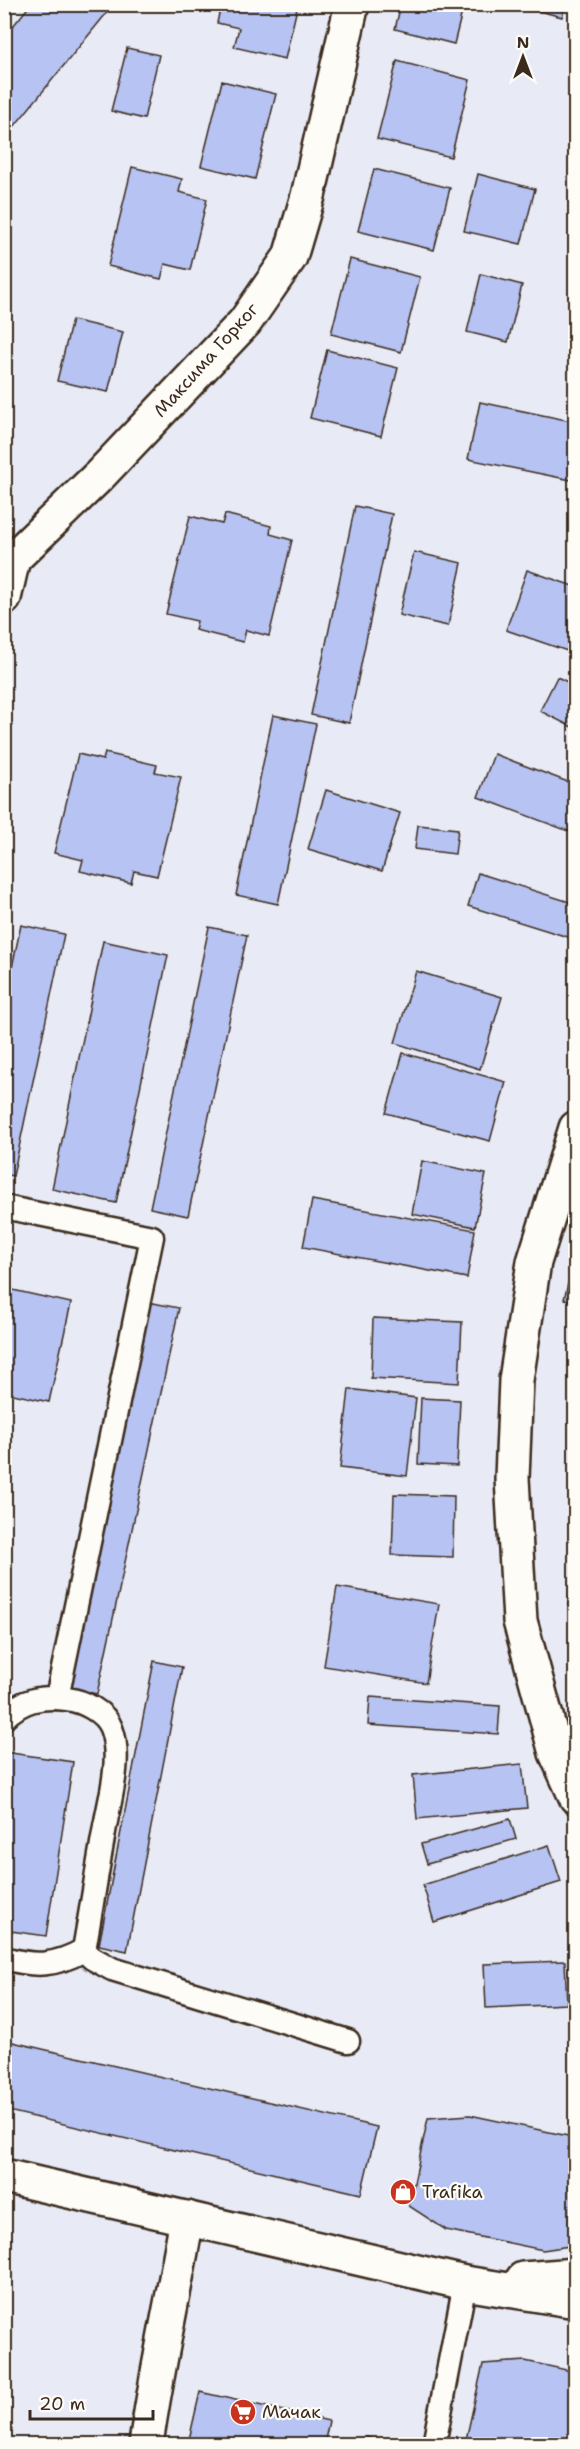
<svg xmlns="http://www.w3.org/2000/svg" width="580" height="2449" viewBox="0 0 580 2449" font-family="'Shantell Sans',sans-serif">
	<rect width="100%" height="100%" fill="#e8ebf6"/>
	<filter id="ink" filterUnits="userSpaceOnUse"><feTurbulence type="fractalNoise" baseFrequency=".0167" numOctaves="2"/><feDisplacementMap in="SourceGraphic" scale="12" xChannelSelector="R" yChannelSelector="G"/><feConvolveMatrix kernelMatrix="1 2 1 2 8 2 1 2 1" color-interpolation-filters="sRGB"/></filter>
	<g filter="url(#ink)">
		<g fill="#b6c3f3" stroke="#3b2a1e" stroke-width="1.5">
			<path d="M 31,4 L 114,4 L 4,139 L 4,37 Z"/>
			<path d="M 221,4 L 298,4 L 285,59 L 234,47 L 239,28 L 217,23 Z"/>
			<path d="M 464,4 L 454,44 L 395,29 L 401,4 Z"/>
			<path d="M 541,4 L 565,4 L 562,17 L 539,11 Z"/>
			<path d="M 127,48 L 159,55 L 144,119 L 111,111 Z"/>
			<path d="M 397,61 L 470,80 L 451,157 L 377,139 Z"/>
			<path d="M 222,81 L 276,94 L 255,179 L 201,166 Z"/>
			<path d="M 132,167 L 182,179 L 179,192 L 207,199 L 190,270 L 165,264 L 161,279 L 108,266 Z"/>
			<path d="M 374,169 L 450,188 L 434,250 L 358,231 Z"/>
			<path d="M 478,174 L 535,189 L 521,244 L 464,231 Z"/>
			<path d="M 350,259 L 420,277 L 401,352 L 331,334 Z"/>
			<path d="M 481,274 L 522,285 L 508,342 L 467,332 Z"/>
			<path d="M 72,320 L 123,332 L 108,392 L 57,381 Z"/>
			<path d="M 327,350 L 398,368 L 381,436 L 310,418 Z"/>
			<path d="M 480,402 L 576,422 L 576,481 L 468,459 Z"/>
			<path d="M 355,506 L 392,514 L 349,723 L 311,715 Z"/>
			<path d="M 225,514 L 271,526 L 270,534 L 292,540 L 269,636 L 246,630 L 243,642 L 195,630 L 197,621 L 166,614 L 190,516 L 222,524 Z"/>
			<path d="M 414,552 L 462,563 L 448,626 L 399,615 Z"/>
			<path d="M 527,570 L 576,587 L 576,654 L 506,630 Z"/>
			<path d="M 557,677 L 576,686 L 576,729 L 540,711 Z"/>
			<path d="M 273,715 L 316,724 L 278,904 L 236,895 Z"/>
			<path d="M 105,753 L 157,765 L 155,772 L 181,777 L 157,876 L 134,871 L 131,883 L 80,871 L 83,860 L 54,853 L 78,754 L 103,760 Z"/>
			<path d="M 494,754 L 576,785 L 576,834 L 478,797 Z"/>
			<path d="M 326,790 L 400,813 L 382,871 L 308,849 Z"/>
			<path d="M 418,825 L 458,829 L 455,854 L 415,849 Z"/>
			<path d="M 478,873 L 576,904 L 576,924 L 571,938 L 468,906 Z"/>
			<path d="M 21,925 L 64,934 L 13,1176 L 4,1174 L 4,1005 Z"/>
			<path d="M 209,927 L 247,935 L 188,1216 L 150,1208 Z"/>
			<path d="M 103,941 L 168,955 L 116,1203 L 52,1189 Z"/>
			<path d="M 416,971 L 502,997 L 480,1069 L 395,1043 Z"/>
			<path d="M 403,1053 L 506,1082 L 490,1141 L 386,1113 Z"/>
			<path d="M 422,1161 L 486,1174 L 475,1227 L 412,1214 Z"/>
			<path d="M 312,1200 L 475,1230 L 467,1278 L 303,1247 Z"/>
			<path d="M 573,1265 L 576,1266 L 576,1302 L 564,1299 Z"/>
			<path d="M 4,1288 L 71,1303 L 49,1402 L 4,1392 Z"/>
			<path d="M 148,1302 L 179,1308 L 97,1694 L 66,1688 Z"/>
			<path d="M 373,1318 L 462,1322 L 459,1383 L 371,1378 Z"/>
			<path d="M 349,1389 L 416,1398 L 407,1476 L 340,1468 Z"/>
			<path d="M 421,1398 L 460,1400 L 457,1466 L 418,1464 Z"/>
			<path d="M 394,1494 L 454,1496 L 453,1557 L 392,1555 Z"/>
			<path d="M 576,1568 L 576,1607 L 568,1605 Z"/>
			<path d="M 337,1587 L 439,1604 L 426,1683 L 324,1666 Z"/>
			<path d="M 154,1661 L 182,1667 L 127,1951 L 99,1945 Z"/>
			<path d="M 370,1697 L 500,1706 L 498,1734 L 368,1725 Z"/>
			<path d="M 4,1752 L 73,1762 L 46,1936 L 4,1930 Z"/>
			<path d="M 522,1764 L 527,1808 L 417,1819 L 413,1775 Z"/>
			<path d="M 510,1819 L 516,1839 L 427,1864 L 421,1844 Z"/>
			<path d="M 549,1845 L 561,1882 L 434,1922 L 423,1885 Z"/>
			<path d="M 565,1961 L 567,2004 L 486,2008 L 484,1964 Z"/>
			<path d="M 4,2040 L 377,2127 L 361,2194 L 4,2110 Z"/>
			<path d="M 470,2115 L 568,2136 L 576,2140 L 576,2245 L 543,2250 L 446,2230 L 409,2206 L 428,2118 Z"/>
			<path d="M 525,2361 L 576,2372 L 576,2444 L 465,2444 L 483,2364 Z"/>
			<path d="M 200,2392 L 329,2421 L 324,2444 L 188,2444 Z"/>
			<path d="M 366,2437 L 389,2444 L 363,2444 Z"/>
		</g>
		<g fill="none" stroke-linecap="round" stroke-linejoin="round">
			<defs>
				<g id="service">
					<path d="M 4,1207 L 152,1237 L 57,1698"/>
					<path d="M 4,1718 C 22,1699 42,1696 67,1699 C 83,1701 105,1712 111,1728 C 123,1759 109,1801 104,1832 C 97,1871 91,1911 84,1950"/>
					<path d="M 84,1950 L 92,1958 L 112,1969 L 348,2041"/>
					<path d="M 4,1958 C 36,1967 55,1966 84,1950"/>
					<path d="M 434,2444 L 465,2283"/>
				</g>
				<g id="minor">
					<path d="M 4,558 L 13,559 L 99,476 L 245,322 L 290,257 L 308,196 L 352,4"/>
					<path d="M 4,598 L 13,559"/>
					<path d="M 576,1128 L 534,1262 L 516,1380 L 512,1478 L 520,1621 L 556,1753 L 576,1797"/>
					<path d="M 4,2176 L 465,2283 L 576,2301"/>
					<path d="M 523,2279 L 576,2275"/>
					<path d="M 146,2444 C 157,2368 174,2294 187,2218"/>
				</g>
			</defs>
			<use href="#service" stroke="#3b2a1e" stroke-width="27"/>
			<use href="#minor" stroke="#3b2a1e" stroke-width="38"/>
			<use href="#service" stroke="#fdfcf7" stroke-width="22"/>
			<use href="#minor" stroke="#fdfcf7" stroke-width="33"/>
		</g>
	</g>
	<defs>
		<symbol id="shop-disc" viewBox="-11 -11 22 22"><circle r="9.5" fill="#c8321e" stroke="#fdfcf7"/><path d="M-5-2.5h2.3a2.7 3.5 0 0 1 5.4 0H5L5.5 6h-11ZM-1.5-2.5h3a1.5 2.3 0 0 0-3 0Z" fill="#fff"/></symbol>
		<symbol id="supermarket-disc" viewBox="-11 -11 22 22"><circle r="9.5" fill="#c8321e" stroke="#fdfcf7"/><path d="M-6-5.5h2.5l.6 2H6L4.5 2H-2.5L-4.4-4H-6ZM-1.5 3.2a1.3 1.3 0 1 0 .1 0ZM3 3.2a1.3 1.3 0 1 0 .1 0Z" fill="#fff"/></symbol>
	</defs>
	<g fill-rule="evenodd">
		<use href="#shop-disc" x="388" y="2177" width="30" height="30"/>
		<use href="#supermarket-disc" x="228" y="2397" width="30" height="30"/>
	</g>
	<g text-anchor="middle" stroke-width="4.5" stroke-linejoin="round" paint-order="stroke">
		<g font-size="18" fill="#3b2a1e" stroke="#fdfcf7">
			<text transform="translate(206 360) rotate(-48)" y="6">Максима Горког</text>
		</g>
		<g font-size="18" fill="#3b2a1e" stroke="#fdfcf7" text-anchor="start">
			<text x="422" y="2198">Trafika</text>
			<text x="262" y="2418">Мачак</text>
		</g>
	</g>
	<rect width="580" height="2449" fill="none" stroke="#fdfcf7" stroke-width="24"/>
	<rect x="12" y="12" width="556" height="2425" fill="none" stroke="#3b2a1e" stroke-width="2" filter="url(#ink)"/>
	<g transform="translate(523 57)" stroke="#fdfcf7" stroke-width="4.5" paint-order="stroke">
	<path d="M0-4.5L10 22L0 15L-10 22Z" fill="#3b2a1e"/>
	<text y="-9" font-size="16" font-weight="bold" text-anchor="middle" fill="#3b2a1e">N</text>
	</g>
	<path d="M30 2410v9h123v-9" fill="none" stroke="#3b2a1e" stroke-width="3"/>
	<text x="39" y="2410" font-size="18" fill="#3b2a1e" stroke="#fdfcf7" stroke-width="4.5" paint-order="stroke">20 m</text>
</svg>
